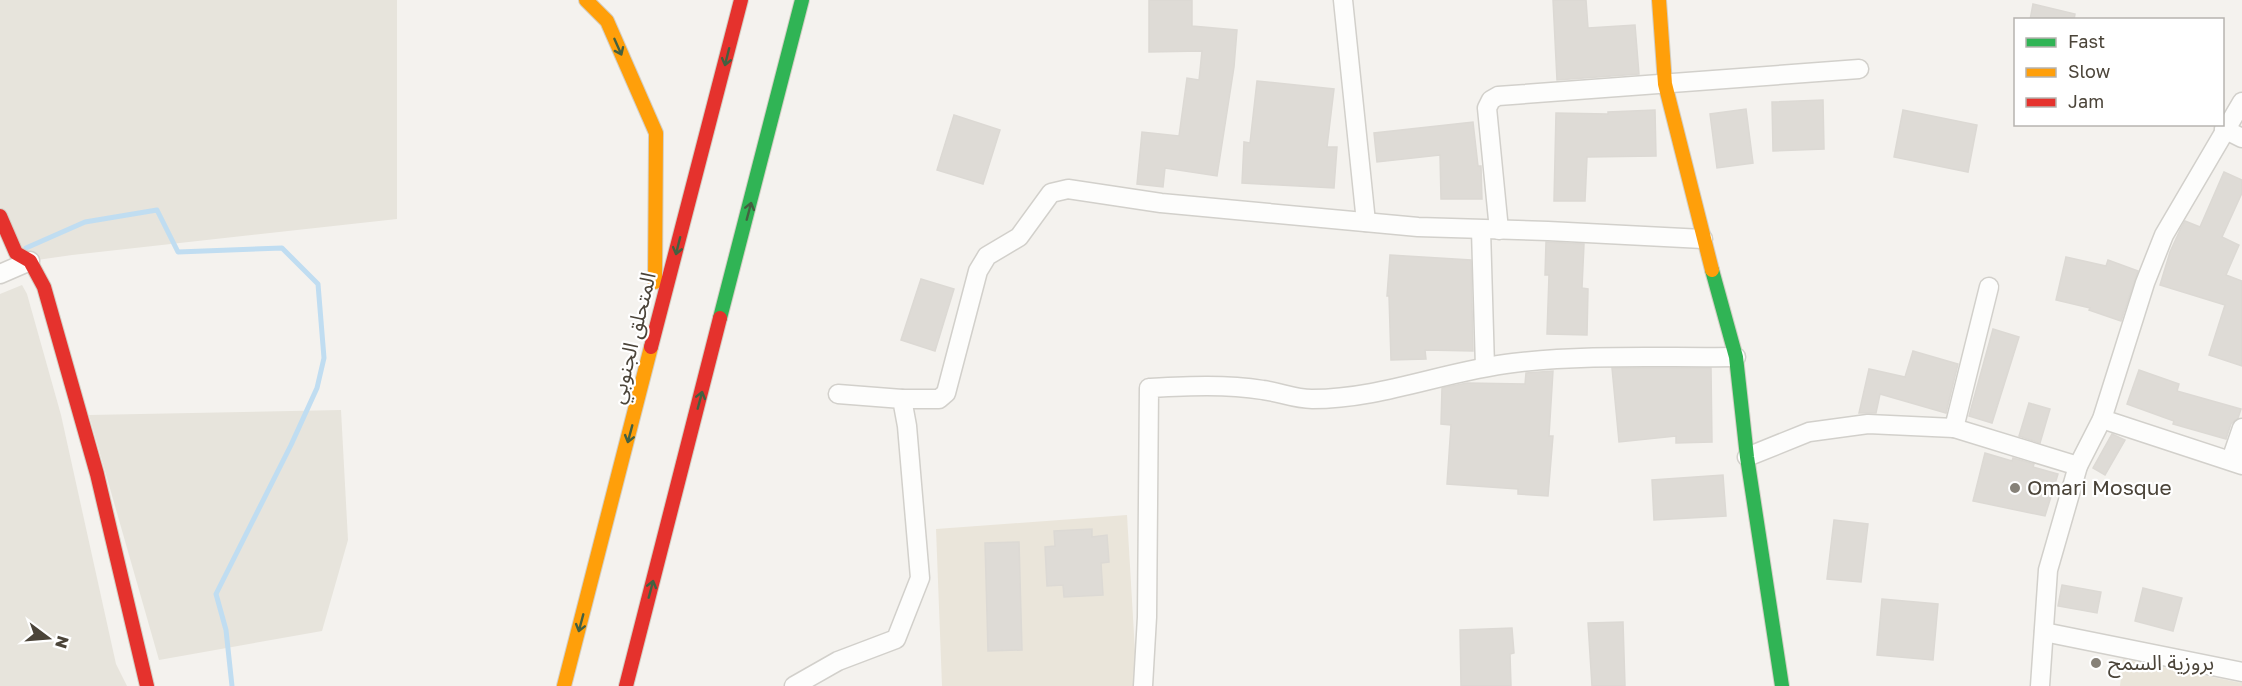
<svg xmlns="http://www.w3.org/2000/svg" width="2242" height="686" viewBox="0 0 2242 686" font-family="'Golos Text','Noto Sans Arabic',sans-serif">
	<rect width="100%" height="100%" fill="#f4f2ee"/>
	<g fill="#e7e4dc">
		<path d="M 0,0 L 397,0 L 397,219 L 72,255 L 30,261 L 0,216 Z"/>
		<path d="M 22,285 L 27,294 L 61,415 L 116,664 L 127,686 L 0,686 L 0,294 Z"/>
		<path d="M 341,410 L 348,540 L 322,631 L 159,660 L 89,415 Z"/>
	</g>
	<g fill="#eae5da">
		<path d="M 1127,515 L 1137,686 L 942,686 L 936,529 Z"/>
		<path d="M 2123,659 L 2242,683 L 2242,686 L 2120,686 Z"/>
	</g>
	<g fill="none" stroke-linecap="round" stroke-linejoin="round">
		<path stroke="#c0ddf1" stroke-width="5" d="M 26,248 L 85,222 L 157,210 L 178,252 L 282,248 L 318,284 L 324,358 L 317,388 L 291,445 L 216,594 L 226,630 L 232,686"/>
	</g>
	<g fill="#dedbd6" stroke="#dcd9d4" stroke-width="1.5">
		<path d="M 1149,0 L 1192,0 L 1192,26 L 1237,30 L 1234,67 L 1217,176 L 1165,168 L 1163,187 L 1137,184 L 1142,132 L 1179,136 L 1187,78 L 1199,80 L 1202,51 L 1149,52 Z"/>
		<path d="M 1553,0 L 1586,0 L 1588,28 L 1635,25 L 1639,74 L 1557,80 Z"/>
		<path d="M 2033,4 L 2075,14 L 2074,20 L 2030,20 Z"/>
		<path d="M 1257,81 L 1334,89 L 1327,147 L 1337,147 L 1334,188 L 1242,183 L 1244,142 L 1250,143 Z"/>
		<path d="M 1823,100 L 1824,149 L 1773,151 L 1772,102 Z"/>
		<path d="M 1746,109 L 1753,163 L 1717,168 L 1710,114 Z"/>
		<path d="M 1655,110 L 1656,156 L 1587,157 L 1585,201 L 1554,201 L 1556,113 L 1608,114 L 1608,112 Z"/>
		<path d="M 1903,110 L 1977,125 L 1968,172 L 1894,157 Z"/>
		<path d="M 954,115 L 1000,130 L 983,184 L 937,170 Z"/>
		<path d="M 1473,122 L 1478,166 L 1481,166 L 1482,199 L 1441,199 L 1440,155 L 1377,162 L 1374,133 Z"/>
		<path d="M 2224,172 L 2242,180 L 2242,193 L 2222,237 L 2239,245 L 2226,275 L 2242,281 L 2242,366 L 2209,355 L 2225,305 L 2160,285 L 2170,252 L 2180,230 L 2185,221 L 2200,227 Z"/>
		<path d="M 1546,242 L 1584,244 L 1582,288 L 1588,289 L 1587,335 L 1547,334 L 1549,275 L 1545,275 Z"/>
		<path d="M 1390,255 L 1471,260 L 1473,351 L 1425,350 L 1426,359 L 1391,360 L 1389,296 L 1387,296 Z"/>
		<path d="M 2066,257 L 2106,266 L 2108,260 L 2138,271 L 2121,321 L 2089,310 L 2090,308 L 2056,300 Z"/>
		<path d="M 921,279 L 954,289 L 935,351 L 901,340 Z"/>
		<path d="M 1993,329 L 2019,337 L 1992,423 L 1969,416 Z"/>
		<path d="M 1913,351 L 1958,364 L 1946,413 L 1880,394 L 1876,413 L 1859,413 L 1869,369 L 1905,377 Z"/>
		<path d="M 1612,368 L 1711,368 L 1712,442 L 1676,443 L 1676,436 L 1619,442 Z"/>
		<path d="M 2139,370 L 2179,384 L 2177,391 L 2241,409 L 2238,418 L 2231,424 L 2226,439 L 2173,424 L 2174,421 L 2127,404 Z"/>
		<path d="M 1553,371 L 1549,436 L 1553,436 L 1548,496 L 1518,494 L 1518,489 L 1447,484 L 1451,425 L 1441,424 L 1442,388 L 1467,383 L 1525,384 L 1526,373 Z"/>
		<path d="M 2029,403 L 2050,409 L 2040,443 L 2019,436 Z"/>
		<path d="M 2112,434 L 2125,440 L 2105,475 L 2093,468 Z"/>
		<path d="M 1985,453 L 2012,461 L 2013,458 L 2034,464 L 2033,467 L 2058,474 L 2045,516 L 1973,501 Z"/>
		<path d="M 1723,475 L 1726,516 L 1654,520 L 1652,480 Z"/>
		<path d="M 1834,520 L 1868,524 L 1861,582 L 1827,579 Z"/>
		<path d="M 1092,529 L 1092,537 L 1107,535 L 1109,562 L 1101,563 L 1103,595 L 1064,597 L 1063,585 L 1047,586 L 1045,547 L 1055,546 L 1054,531 Z"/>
		<path d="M 1019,542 L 1022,650 L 988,651 L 985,543 Z"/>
		<path d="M 2062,585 L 2101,592 L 2097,613 L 2058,606 Z"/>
		<path d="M 2143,588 L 2182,598 L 2173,631 L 2135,621 Z"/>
		<path d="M 1882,599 L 1938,604 L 1933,660 L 1877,655 Z"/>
		<path d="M 1623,622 L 1625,686 L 1592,686 L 1588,623 Z"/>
		<path d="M 1512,628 L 1514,653 L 1510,654 L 1511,686 L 1461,686 L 1460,630 Z"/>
	</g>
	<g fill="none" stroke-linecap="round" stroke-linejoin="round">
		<defs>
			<g id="street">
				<path d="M 1343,0 L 1366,222"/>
				<path d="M 2224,129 L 2242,138"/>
				<path d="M 1481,230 L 1485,367"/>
				<path d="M 1499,230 L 1487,108 L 1491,100 L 1498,96 L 1859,69"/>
				<path d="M 0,274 L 30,261"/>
				<path d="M 902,399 L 939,399 L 946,393 L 978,271 L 987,256 L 1019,237 L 1051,193 L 1068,189 L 1161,203 L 1418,227 L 1548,231 L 1703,239"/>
				<path d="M 2102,419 L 2242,465"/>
				<path d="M 1954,428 L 1989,287"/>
				<path d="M 1747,457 L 1809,432 L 1868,424 L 1954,428 L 2078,466"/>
				<path d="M 2231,460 L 2242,428"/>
				<path d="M 2044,632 L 2242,672"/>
				<path d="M 794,686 L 838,661 L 896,639 L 920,578 L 907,426 L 902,399 L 838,394"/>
				<path d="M 1143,686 L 1147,617 L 1149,388 C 1188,386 1225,384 1263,390 C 1279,392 1295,399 1312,399 C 1381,399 1445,371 1513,363 C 1586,354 1662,358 1736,357"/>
				<path d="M 2040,686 L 2048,570 L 2078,466 L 2102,419 L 2145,283 L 2164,235 L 2242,102"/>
			</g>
			<g id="fast">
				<path d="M 1712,270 L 1736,357 L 1747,457 L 1782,686"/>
				<path d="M 720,318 L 802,0"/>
			</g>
			<g id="slow">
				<path d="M 586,0 L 607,21 L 656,133 L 655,282"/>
				<path d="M 1659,0 L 1665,84 L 1712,270"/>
				<path d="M 564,686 L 651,347"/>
			</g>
			<g id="jam">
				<path d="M 0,216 L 16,253 L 30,261 L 44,287 L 97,474 L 147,686"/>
				<path d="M 651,347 L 741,0"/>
				<path d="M 626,686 L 720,318"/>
			</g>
		</defs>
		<use href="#street" stroke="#d2d0cb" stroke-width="21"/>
		<use href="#fast" stroke="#d3cfc5" stroke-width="16"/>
		<use href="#slow" stroke="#d3cfc5" stroke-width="16"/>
		<use href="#jam" stroke="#d3cfc5" stroke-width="16"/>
		<use href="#street" stroke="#fdfdfc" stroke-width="18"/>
		<use href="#fast" stroke="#30b455" stroke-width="14"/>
		<use href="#slow" stroke="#ff9f0a" stroke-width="14"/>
		<use href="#jam" stroke="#e5322d" stroke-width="14"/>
	</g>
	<defs><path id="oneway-shaft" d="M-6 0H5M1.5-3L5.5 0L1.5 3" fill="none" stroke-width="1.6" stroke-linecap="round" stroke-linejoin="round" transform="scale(1.5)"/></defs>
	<g stroke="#446040">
		<use href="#oneway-shaft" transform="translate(618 47) rotate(66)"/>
		<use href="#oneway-shaft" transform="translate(727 57) rotate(104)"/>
		<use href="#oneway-shaft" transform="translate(749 211) rotate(-75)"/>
		<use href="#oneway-shaft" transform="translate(678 246) rotate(104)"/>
		<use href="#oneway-shaft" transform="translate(700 400) rotate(-75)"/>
		<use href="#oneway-shaft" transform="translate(630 434) rotate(105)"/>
		<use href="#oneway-shaft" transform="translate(651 589) rotate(-75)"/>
		<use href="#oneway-shaft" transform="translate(581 623) rotate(105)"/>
	</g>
	<g fill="#868178" stroke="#fff" stroke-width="2">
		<circle cx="2015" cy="488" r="6"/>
		<circle cx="2096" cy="663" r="6"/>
	</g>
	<g text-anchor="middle" stroke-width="4.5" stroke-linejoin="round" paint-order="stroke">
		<g font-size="21" fill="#4b4439" stroke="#fff">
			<text transform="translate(633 338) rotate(-76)" y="7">المتحلق الجنوبي</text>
		</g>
		<g font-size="21" fill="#4b4439" stroke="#fff" text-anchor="start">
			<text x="2027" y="495">Omari Mosque</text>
			<text x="2108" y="670">بروزية السمح</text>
		</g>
	</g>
	<rect x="2014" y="18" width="210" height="108" fill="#ffffff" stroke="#b7b4b0" stroke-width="1.5"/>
	<rect x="2026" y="38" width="30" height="9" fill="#30b455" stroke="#b7b4b0" stroke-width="1.5"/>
	<text x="2068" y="48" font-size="18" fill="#4b4439">Fast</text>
	<rect x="2026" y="68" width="30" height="9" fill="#ff9f0a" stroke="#b7b4b0" stroke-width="1.5"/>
	<text x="2068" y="78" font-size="18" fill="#4b4439">Slow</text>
	<rect x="2026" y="98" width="30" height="9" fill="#e5322d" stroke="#b7b4b0" stroke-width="1.5"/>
	<text x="2068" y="108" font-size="18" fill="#4b4439">Jam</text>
	<g transform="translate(48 638) rotate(106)" stroke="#ffffff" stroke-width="4.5" paint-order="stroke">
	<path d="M0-4.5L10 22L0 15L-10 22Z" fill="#4b4439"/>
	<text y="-9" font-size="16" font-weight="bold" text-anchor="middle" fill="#4b4439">N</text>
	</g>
</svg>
